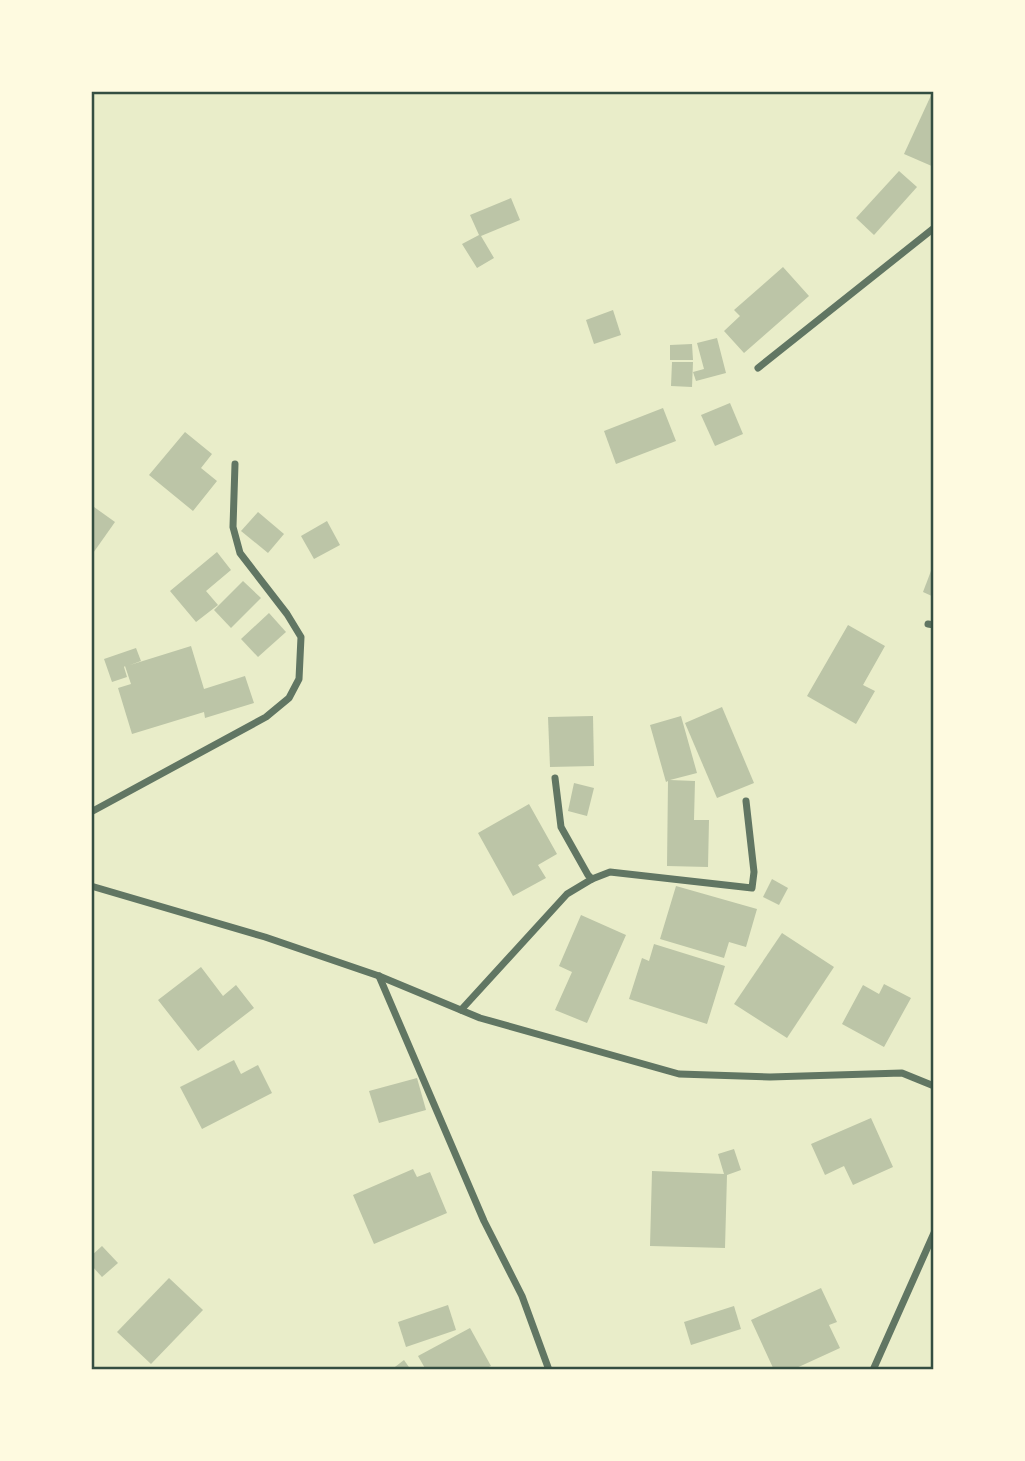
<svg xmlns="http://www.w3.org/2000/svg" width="1025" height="1461" viewBox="0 0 1025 1461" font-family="Jost,sans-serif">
	<rect width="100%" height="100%" fill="#e9edc9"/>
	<g fill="#bcc5a7">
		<path d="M 933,91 L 934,91 L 934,167 L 904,154 Z"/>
		<path d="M 899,171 L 917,187 L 874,235 L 856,218 Z"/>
		<path d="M 511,198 L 520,220 L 481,236 L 494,258 L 477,268 L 462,244 L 479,235 L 470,215 Z"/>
		<path d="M 783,267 L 809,296 L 744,353 L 724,331 L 740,316 L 734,310 Z"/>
		<path d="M 613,310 L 621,335 L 594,344 L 586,320 Z"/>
		<path d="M 717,338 L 726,373 L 696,381 L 693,372 L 704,369 L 697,343 Z"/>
		<path d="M 692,344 L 693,360 L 670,360 L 670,345 Z"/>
		<path d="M 672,362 L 693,362 L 692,387 L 671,386 Z"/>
		<path d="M 730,403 L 743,434 L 715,446 L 701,415 Z"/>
		<path d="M 663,408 L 676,441 L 616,464 L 604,431 Z"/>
		<path d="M 185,432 L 212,454 L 201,468 L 217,481 L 193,511 L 149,475 Z"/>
		<path d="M 94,507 L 115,522 L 91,556 L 91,512 Z"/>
		<path d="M 258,512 L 284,534 L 268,553 L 241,531 Z"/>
		<path d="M 327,521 L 340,545 L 314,559 L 301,536 Z"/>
		<path d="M 217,552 L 231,570 L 206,591 L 218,605 L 196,622 L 170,591 Z"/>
		<path d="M 934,563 L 934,597 L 923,592 Z"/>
		<path d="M 243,581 L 261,598 L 231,628 L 214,610 Z"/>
		<path d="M 269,613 L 286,632 L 258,657 L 241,639 Z"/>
		<path d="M 848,625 L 885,646 L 863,685 L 875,691 L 856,724 L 807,696 Z"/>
		<path d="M 191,646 L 204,689 L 245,676 L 254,703 L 205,718 L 204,712 L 132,734 L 118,688 L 131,684 L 125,666 L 124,667 L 127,677 L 112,682 L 104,659 L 136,648 L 141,661 L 130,665 Z"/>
		<path d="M 722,707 L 754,783 L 717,798 L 685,723 Z"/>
		<path d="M 593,716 L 594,766 L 550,767 L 548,717 Z"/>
		<path d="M 681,716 L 697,773 L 670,780 L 695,781 L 694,820 L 709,820 L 708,867 L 667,866 L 668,781 L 666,782 L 650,725 Z"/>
		<path d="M 574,783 L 594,788 L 587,816 L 568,811 Z"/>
		<path d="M 529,804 L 557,854 L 538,865 L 546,878 L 513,896 L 478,833 Z"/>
		<path d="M 772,879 L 788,888 L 779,905 L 763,897 Z"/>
		<path d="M 676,886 L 757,909 L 746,947 L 729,942 L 724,958 L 660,939 Z"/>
		<path d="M 581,915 L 626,935 L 587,1023 L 555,1010 L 572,972 L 559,966 Z"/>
		<path d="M 782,933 L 834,967 L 787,1038 L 734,1004 Z"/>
		<path d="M 654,944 L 725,966 L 707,1024 L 629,999 L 642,958 L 649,961 Z"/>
		<path d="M 201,967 L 223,996 L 236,985 L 254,1008 L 198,1051 L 158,1000 Z"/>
		<path d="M 884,984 L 911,998 L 884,1047 L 842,1024 L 863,985 L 879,994 Z"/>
		<path d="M 234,1060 L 241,1074 L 258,1065 L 272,1093 L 202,1129 L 180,1087 Z"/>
		<path d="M 417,1078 L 426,1110 L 379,1123 L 369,1091 Z"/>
		<path d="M 871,1118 L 893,1167 L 853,1185 L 844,1166 L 825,1175 L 811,1144 Z"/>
		<path d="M 734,1149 L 741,1170 L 727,1175 L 725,1248 L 650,1246 L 652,1171 L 724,1174 L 718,1154 Z"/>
		<path d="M 413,1169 L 417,1177 L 430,1172 L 447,1213 L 374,1244 L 353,1195 Z"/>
		<path d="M 102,1246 L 118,1263 L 102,1277 L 91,1265 L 91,1256 Z"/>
		<path d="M 169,1278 L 203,1310 L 151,1364 L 117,1332 Z"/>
		<path d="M 821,1288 L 837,1322 L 829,1325 L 840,1348 L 792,1370 L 774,1370 L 751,1320 Z"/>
		<path d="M 448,1305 L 456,1330 L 406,1347 L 398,1322 Z"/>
		<path d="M 734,1306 L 741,1329 L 691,1345 L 684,1322 Z"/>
		<path d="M 470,1328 L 491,1366 L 483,1370 L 426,1370 L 418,1356 Z"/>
		<path d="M 404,1360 L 411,1370 L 391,1370 Z"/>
	</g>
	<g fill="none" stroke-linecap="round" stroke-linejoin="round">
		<g stroke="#617663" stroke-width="7">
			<path d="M 758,368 L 934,228"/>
			<path d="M 928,624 L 934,625"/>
			<path d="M 555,778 L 561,827 L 588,875 L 592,879"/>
			<path d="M 91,812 L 266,717 L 289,698 L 299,679 L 301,637 L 287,614 L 240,553 L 233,527 L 235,464"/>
			<path d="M 91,886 L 265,937 L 379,976 L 480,1018 L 679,1074 L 770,1077 L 902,1073 L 934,1086"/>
			<path d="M 379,976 L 484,1221 L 522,1296 L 549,1370"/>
			<path d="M 461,1010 L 567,894 L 592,879 L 610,872 L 752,888 L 754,872 L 746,801"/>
			<path d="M 873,1370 L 934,1233"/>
		</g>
	</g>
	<rect width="1025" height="1461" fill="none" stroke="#fefae0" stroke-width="186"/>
	<rect x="93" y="93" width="839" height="1275" fill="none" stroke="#344e41" stroke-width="2.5"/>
</svg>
